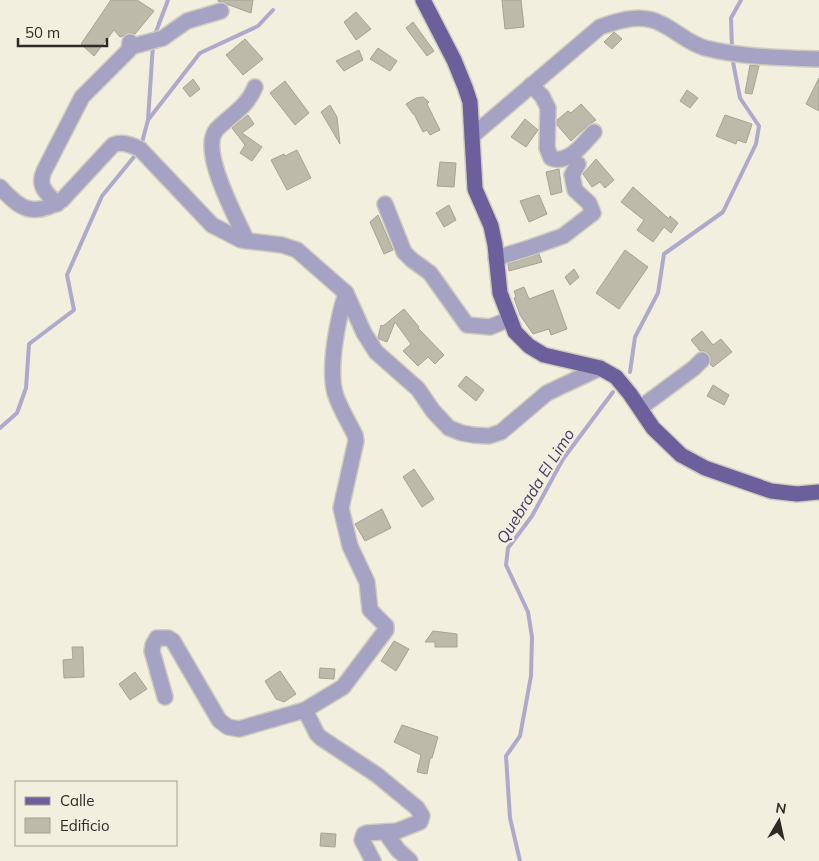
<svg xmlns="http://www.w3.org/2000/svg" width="819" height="861" viewBox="0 0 819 861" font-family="Mulish,sans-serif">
	<rect width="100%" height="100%" fill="#f2efdf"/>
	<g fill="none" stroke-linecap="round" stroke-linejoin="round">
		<g stroke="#aeaacb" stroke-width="4">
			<path d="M 154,37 L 168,0"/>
			<path d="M 732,49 L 731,18 L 741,0"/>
			<path d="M 148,120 L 200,53 L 258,26 L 273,10"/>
			<path d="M 141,146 L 148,120 L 153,44"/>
			<path d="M 630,372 L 635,337 L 658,293 L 664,254 L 723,212 L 756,144 L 759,126 L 740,98 L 732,57"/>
			<path d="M 0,428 L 17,413 L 26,388 L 29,344 L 74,310 L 67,275 L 102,196 L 138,152"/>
			<path d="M 520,861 L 510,818 L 506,756 L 520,736 L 531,676 L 532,637 L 528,612 L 506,565 L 508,548 L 532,516 L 563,459 L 613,392"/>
		</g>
	</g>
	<g fill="#bdbaaa" stroke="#a5a393">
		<path d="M 111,0 L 137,0 L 154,11 L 135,34 L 131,33 L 120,37 L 114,30 L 94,56 L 81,44 Z"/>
		<path d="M 218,0 L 253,0 L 251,13 L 218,1 Z"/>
		<path d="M 502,0 L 521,0 L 524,27 L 505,29 Z"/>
		<path d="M 356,12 L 371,29 L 356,40 L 344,22 Z"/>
		<path d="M 413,22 L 434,51 L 427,56 L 406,28 Z"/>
		<path d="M 614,32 L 622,39 L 612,49 L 604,42 Z"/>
		<path d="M 245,39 L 263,59 L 243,75 L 226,55 Z"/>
		<path d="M 378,48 L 397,61 L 390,71 L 370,59 Z"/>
		<path d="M 359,50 L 363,60 L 344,71 L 336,61 Z"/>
		<path d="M 750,65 L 759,66 L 752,94 L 745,93 Z"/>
		<path d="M 819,78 L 819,111 L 806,104 Z"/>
		<path d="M 193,79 L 200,89 L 190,97 L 183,88 Z"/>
		<path d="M 285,81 L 309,113 L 295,125 L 270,93 Z"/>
		<path d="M 687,90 L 698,98 L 690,108 L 680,101 Z"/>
		<path d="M 423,97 L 429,102 L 427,104 L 440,130 L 430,135 L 427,130 L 423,132 L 414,114 L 413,114 L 406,104 L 416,98 Z"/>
		<path d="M 581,104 L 596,120 L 587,126 L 571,141 L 557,125 L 557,120 L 568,111 L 571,113 Z"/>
		<path d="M 330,105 L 337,117 L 340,144 L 321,112 Z"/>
		<path d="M 248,115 L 254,124 L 242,133 L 262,147 L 252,161 L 240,153 L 245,145 L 232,128 Z"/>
		<path d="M 725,115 L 752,124 L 746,143 L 737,140 L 736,144 L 716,136 Z"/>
		<path d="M 525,119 L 538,130 L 526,147 L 511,137 Z"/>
		<path d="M 297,150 L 311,178 L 287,190 L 271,160 L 284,154 L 285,156 Z"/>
		<path d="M 596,159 L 614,180 L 605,188 L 600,182 L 592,187 L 583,174 Z"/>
		<path d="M 440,162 L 456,163 L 454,187 L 437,186 Z"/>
		<path d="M 559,169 L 562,192 L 551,195 L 546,172 Z"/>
		<path d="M 633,187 L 669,219 L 670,216 L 678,223 L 671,233 L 664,227 L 653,242 L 637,230 L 644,220 L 621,202 Z"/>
		<path d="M 539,195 L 547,214 L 529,222 L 520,201 Z"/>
		<path d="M 449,205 L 456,220 L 444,227 L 436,213 Z"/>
		<path d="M 378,215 L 393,250 L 384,254 L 370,222 Z"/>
		<path d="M 625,250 L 648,267 L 619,309 L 596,293 Z"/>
		<path d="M 539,254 L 542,262 L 509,271 L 508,264 Z"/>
		<path d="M 574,269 L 579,277 L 570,285 L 565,277 Z"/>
		<path d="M 524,287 L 529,299 L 553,290 L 567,329 L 551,335 L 549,329 L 533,334 L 520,315 L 514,298 L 516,297 L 514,291 Z"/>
		<path d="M 404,309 L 419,327 L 418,328 L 444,355 L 435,364 L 428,357 L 418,366 L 403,351 L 411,344 L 395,322 L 387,342 L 379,339 L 378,337 L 381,325 L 383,326 Z"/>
		<path d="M 702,331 L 713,345 L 721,339 L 732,352 L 713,367 L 710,364 L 711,358 L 709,354 L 705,351 L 700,351 L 691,340 Z"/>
		<path d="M 466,376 L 484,390 L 476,401 L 458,386 Z"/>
		<path d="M 713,385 L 729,395 L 724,405 L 707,396 Z"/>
		<path d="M 414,469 L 434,499 L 422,507 L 403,477 Z"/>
		<path d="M 382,509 L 391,528 L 365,541 L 355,524 Z"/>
		<path d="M 433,631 L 457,634 L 457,647 L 435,647 L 435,642 L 425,642 Z"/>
		<path d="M 394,641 L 409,649 L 396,671 L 381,661 Z"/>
		<path d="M 72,647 L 83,647 L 84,677 L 64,678 L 63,660 L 73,659 Z"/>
		<path d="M 320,668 L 335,669 L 334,679 L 319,678 Z"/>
		<path d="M 280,671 L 296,694 L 284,702 L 276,699 L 265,681 Z"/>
		<path d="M 135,672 L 147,689 L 130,700 L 119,684 Z"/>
		<path d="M 402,725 L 438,737 L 432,758 L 430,758 L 427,774 L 417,772 L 421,755 L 394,742 Z"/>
		<path d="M 321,833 L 336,834 L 335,847 L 320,846 Z"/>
	</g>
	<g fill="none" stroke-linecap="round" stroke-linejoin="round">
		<defs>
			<g id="minor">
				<path d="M 130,47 L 163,38 L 187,21 L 221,11"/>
				<path d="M 531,85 L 542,96 L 548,108 L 547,148 L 551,158 C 568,165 584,143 594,132"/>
				<path d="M 472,136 L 600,27 C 620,20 642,13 662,24 C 678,32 688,43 705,48 C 741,57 782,58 819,59"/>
				<path d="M 0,187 C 20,209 33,218 62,200 L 113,145 C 123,141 131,145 140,149 L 212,225 L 241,240 L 282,245 L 297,250 L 346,293 L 364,333 L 376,352 L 418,389 L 433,411 L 449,428 L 462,433 L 473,435 L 489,436 L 501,432 L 547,393 L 600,368"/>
				<path d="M 57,204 C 47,193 37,187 44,171 L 82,97 L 129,50 L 130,42"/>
				<path d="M 385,204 L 404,252 L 412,260 L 430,273 L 467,325 L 490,327 L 510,319"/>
				<path d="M 247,241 C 237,219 198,149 217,129 C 231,115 248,106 255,87"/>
				<path d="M 496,258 L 526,249 L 563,236 L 593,213 L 589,203 L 575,190 L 572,175 L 578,164"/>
				<path d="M 640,408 L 694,368 L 702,360"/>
				<path d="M 165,697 L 152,651 L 153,645 L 157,638 L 168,638 L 173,641 L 219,720 L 228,727 L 239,729 L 305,710 L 343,687 L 386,630 L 386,626 L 370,610 L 367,582 L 350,546 L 341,508 L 356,441 L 355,435 C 348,421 339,407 335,393 C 328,367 338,318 346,293"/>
				<path d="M 305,710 L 317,734 L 321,738 L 377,775 L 417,808 L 422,816 L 420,822 L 397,831 L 367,833 L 364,834 L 362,840 L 373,861"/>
				<path d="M 385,832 L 398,850 L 410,861"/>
			</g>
			<path id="major" d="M 423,0 L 454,60 L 465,87 L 470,102 L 475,189 L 491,226 L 495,245 L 500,293 L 515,332 L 529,346 L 544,355 L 600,368 L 616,377 L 630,394 L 653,428 L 681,455 L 705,468 L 771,491 L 797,494 L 819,492"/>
		</defs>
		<use href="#minor" stroke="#ceccbd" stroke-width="18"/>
		<use href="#major" stroke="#ceccbd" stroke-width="18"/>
		<use href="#minor" stroke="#a6a2c3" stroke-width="15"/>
		<use href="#major" stroke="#6b609b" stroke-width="15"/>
	</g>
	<g text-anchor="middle" stroke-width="4.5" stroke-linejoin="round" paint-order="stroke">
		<g font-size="16" font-style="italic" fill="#433b68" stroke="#f2efdf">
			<text transform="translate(535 486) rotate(-58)" y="6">Quebrada El Limo</text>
		</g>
	</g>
	<rect x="15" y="781" width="162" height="65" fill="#f2efdf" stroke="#a3a194"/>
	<rect x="25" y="797" width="25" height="8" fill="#6b609b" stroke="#a3a194"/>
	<text x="60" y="806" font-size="15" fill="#2c2b24">Calle</text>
	<rect x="25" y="818" width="25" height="15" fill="#bdbaaa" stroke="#a3a194"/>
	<text x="60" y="831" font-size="15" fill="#2c2b24">Edificio</text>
	<g transform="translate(779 821) rotate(9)" stroke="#f2efdf" stroke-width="4" paint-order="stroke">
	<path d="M0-4L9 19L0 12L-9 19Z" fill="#2c2b24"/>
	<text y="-8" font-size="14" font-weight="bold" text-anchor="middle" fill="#2c2b24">N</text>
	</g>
	<path d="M18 38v8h89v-8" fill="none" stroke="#2c2b24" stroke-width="2.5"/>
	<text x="25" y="38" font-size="15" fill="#2c2b24" stroke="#f2efdf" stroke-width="4" paint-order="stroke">50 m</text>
</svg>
